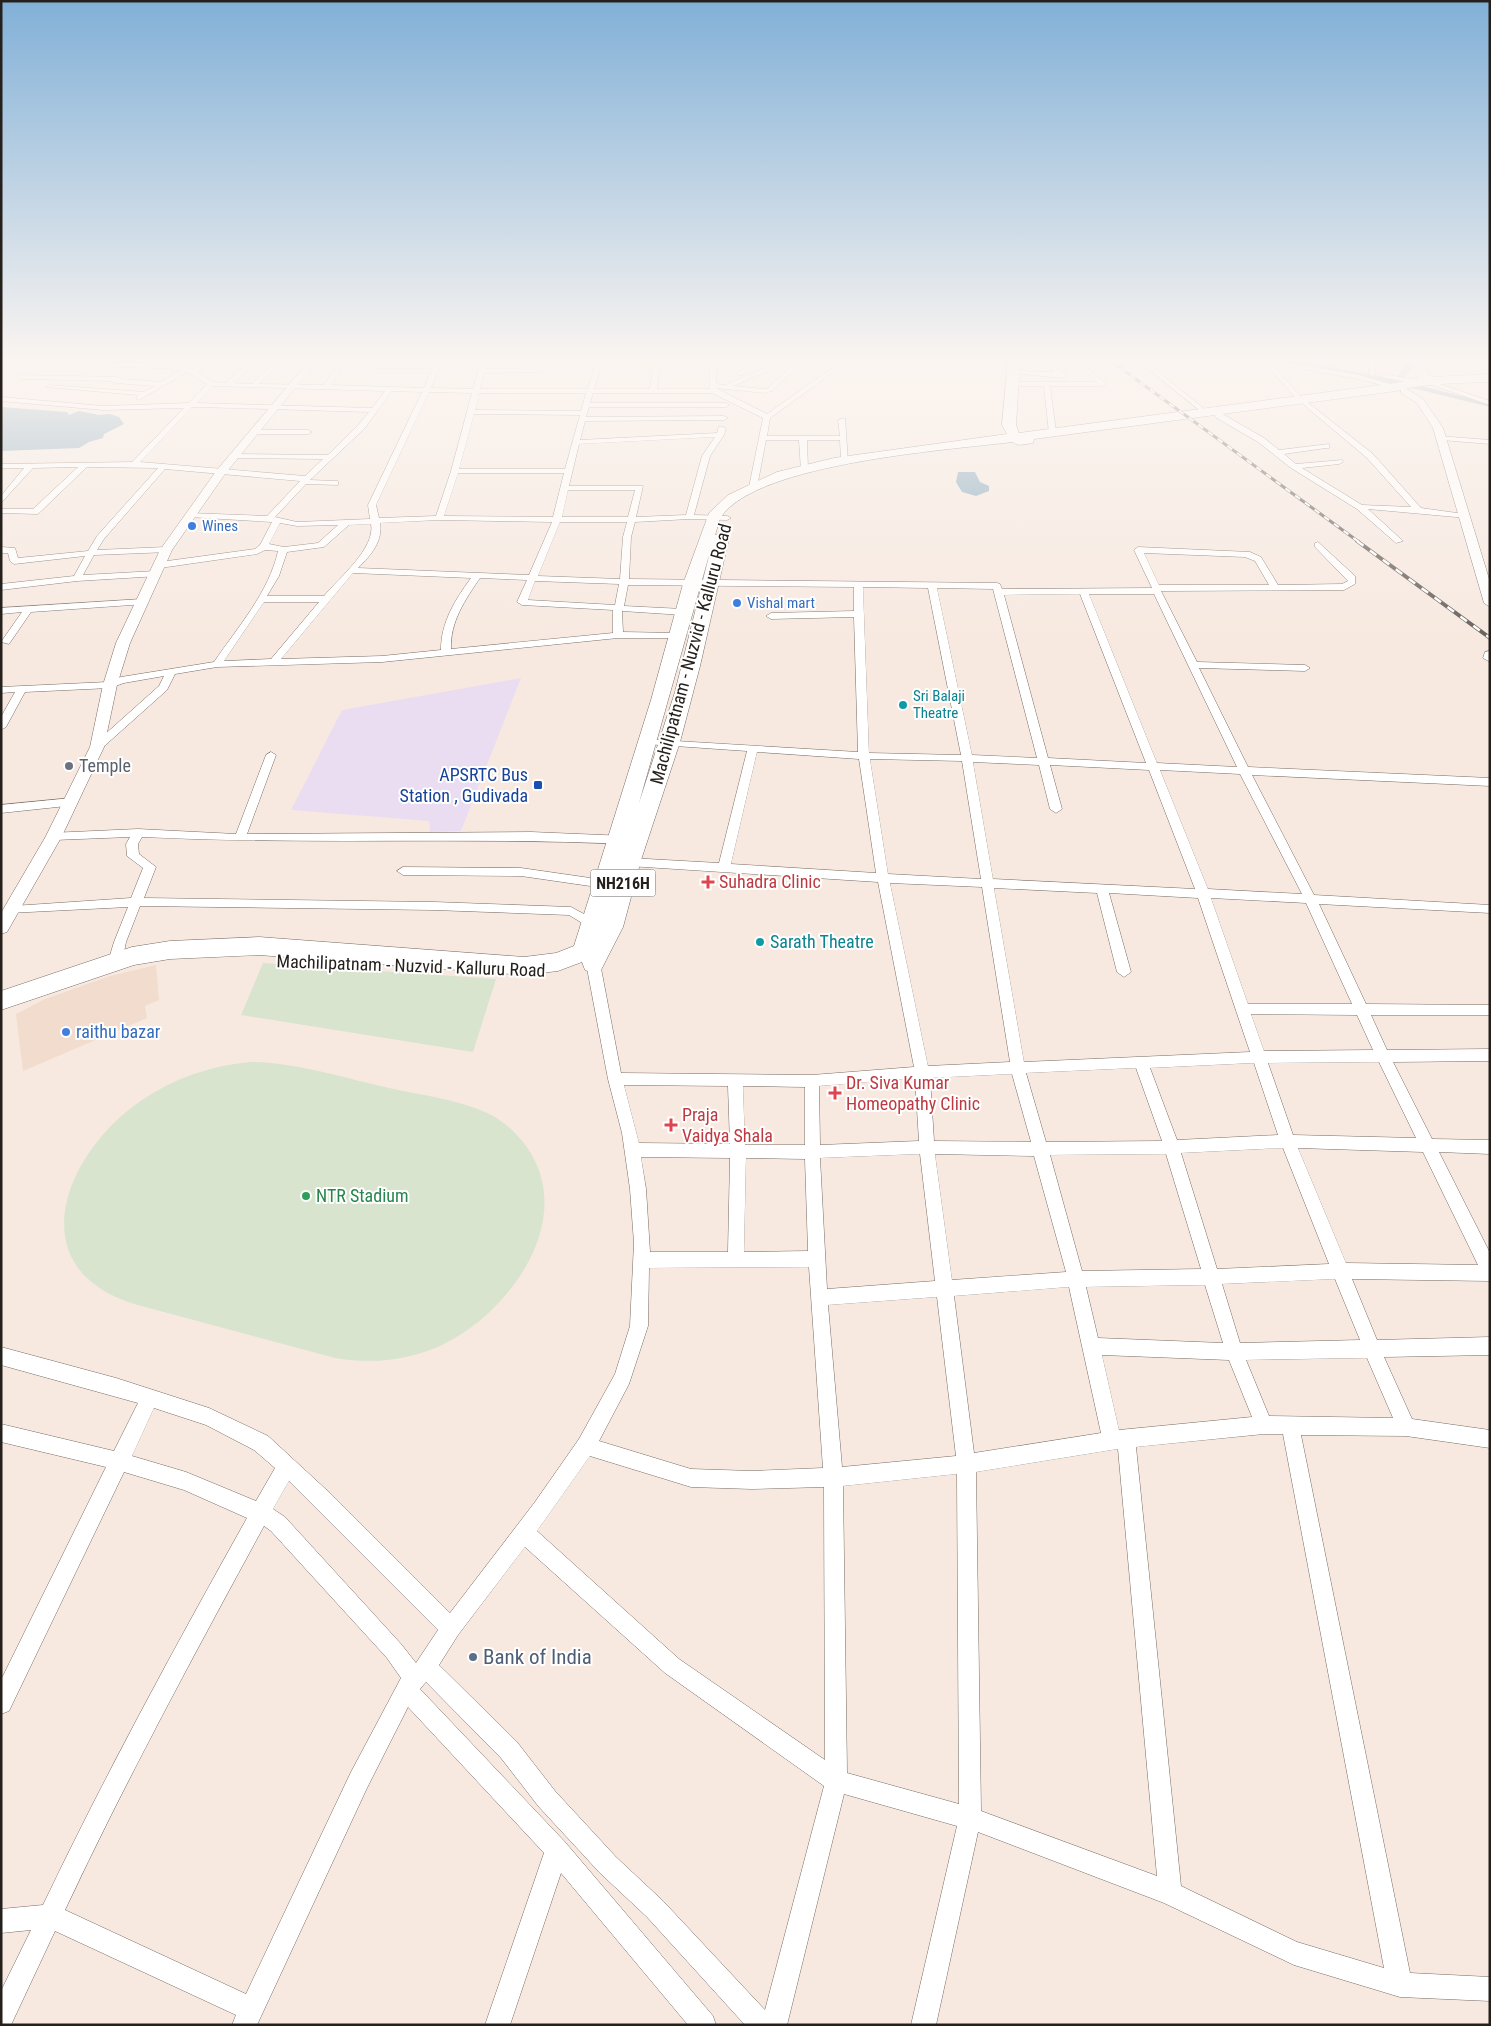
<svg xmlns="http://www.w3.org/2000/svg" width="1491" height="2026" viewBox="0 0 1491 2026" font-family="'Roboto Condensed',sans-serif">
	<rect width="100%" height="100%" fill="#f7e9e0"/>
	<path fill="#f1dcce" d="M 156,965 L 159,1000 L 145,1006 L 147,1018 L 23,1071 L 16,1014 L 45,999 L 110,976 Z"/>
	<path fill="#eaddf1" d="M 521,678 L 461,831 L 430,832 L 429,821 L 291,810 L 342,710 Z"/>
	<g fill="#d8e4ce">
		<path d="M 263,963 L 496,979 L 473,1052 L 241,1015 Z"/>
		<path d="M 249,1062 C 296,1062 343,1078 389,1088 C 421,1095 455,1099 485,1112 C 499,1118 513,1129 523,1142 C 581,1215 511,1312 442,1345 C 408,1361 371,1364 335,1358 L 134,1304 C 17,1267 66,1151 142,1100 C 175,1078 210,1066 249,1062 Z"/>
	</g>
	<g fill="#88a9be">
		<path d="M 1,407 L 67,412 L 69,415 L 79,411 L 99,415 L 110,414 L 119,417 L 124,424 L 104,434 L 103,438 L 89,442 L 79,448 L 1,451 Z"/>
		<path d="M 958,472 L 975,472 L 980,482 L 989,486 L 989,491 L 976,496 L 962,492 L 956,482 Z"/>
	</g>
	<g fill="none" stroke-linecap="round" stroke-linejoin="round">
		<path fill="#88a9be" fill-rule="evenodd" d="M 1285,361 L 1298,361 L 1394,379 L 1405,367 L 1403,361 L 1409,361 L 1413,367 L 1401,381 L 1490,403 L 1490,407 L 1396,384 Z"/>
		<defs>
			<g id="street">
				<path d="M 1,361 L 178,364 L 192,369 L 207,361 L 214,361 L 197,371 L 213,382 L 226,383 L 249,361 L 255,361 L 234,383 L 252,384 L 276,361 L 282,361 L 259,384 L 324,385 L 341,361 L 347,361 L 331,385 L 424,388 L 433,368 L 371,368 L 368,366 L 371,364 L 435,364 L 437,361 L 443,361 L 431,388 L 473,389 L 481,361 L 487,361 L 485,369 L 540,368 L 543,370 L 540,372 L 484,373 L 480,389 L 588,389 L 596,361 L 602,361 L 594,389 L 650,389 L 654,361 L 660,361 L 657,389 L 710,389 L 710,361 L 716,361 L 716,384 L 725,385 L 781,361 L 789,361 L 734,386 L 764,389 L 768,388 L 795,363 L 792,361 L 802,361 L 802,363 L 772,391 L 764,393 L 716,388 L 767,414 L 842,361 L 849,361 L 770,418 L 767,436 L 840,436 L 838,420 L 845,418 L 848,462 L 841,460 L 840,440 L 807,440 L 808,469 L 801,471 L 799,440 L 766,440 L 757,487 L 753,489 L 749,487 L 763,418 L 712,393 L 593,393 L 590,403 L 726,403 L 729,405 L 726,407 L 589,407 L 586,417 L 724,416 L 728,418 L 724,420 L 585,421 L 580,440 L 717,433 L 719,426 L 726,428 L 724,435 L 710,456 L 694,515 L 727,516 L 731,518 L 727,520 L 689,519 L 635,522 L 631,537 L 629,579 L 997,583 L 1000,584 L 1002,589 L 1152,588 L 1134,550 L 1138,547 L 1250,552 L 1261,557 L 1278,585 L 1342,584 L 1348,581 L 1315,547 L 1315,543 L 1318,542 L 1355,576 L 1355,584 L 1344,590 L 1161,591 L 1197,662 L 1305,665 L 1310,668 L 1305,671 L 1199,668 L 1248,767 L 1490,778 L 1490,786 L 1252,775 L 1314,895 L 1490,905 L 1490,913 L 1319,904 L 1366,1004 L 1490,1005 L 1490,1015 L 1371,1015 L 1387,1050 L 1490,1049 L 1490,1061 L 1393,1062 L 1432,1139 L 1490,1140 L 1490,1154 L 1439,1152 L 1490,1253 L 1490,1281 L 1352,1279 L 1377,1340 L 1490,1337 L 1490,1355 L 1384,1357 L 1412,1419 L 1490,1430 L 1490,1448 L 1406,1436 L 1301,1435 L 1410,1973 L 1490,1977 L 1490,2001 L 1400,1997 L 1294,1965 L 1164,1903 L 978,1832 L 936,2025 L 911,2025 L 957,1826 L 844,1794 L 787,2025 L 745,2025 L 647,1917 L 600,1873 L 539,1807 L 501,1758 L 426,1682 L 420,1689 L 565,1842 L 713,2016 L 716,2025 L 688,2025 L 561,1873 L 510,2025 L 485,2025 L 544,1853 L 408,1707 L 367,1788 L 257,2025 L 232,2025 L 236,2015 L 55,1931 L 11,2025 L 1,2025 L 1,1991 L 31,1930 L 1,1933 L 1,1909 L 43,1905 C 106,1773 176,1645 247,1518 L 184,1490 L 124,1472 L 9,1711 L 1,1714 L 1,1680 L 106,1467 L 1,1442 L 1,1424 L 114,1451 L 138,1403 L 1,1365 L 1,1347 L 116,1378 L 209,1408 L 268,1436 L 331,1494 L 450,1613 L 535,1502 L 579,1439 L 615,1374 L 630,1326 L 634,1243 L 630,1189 L 622,1133 L 608,1079 L 586,963 L 588,960 L 593,958 L 600,963 L 621,1073 L 812,1075 L 914,1067 L 878,882 L 629,866 L 623,862 L 629,858 L 719,863 L 747,751 L 646,744 L 642,743 L 642,739 L 858,752 L 854,617 L 771,619 L 766,616 L 771,613 L 854,611 L 854,587 L 628,585 L 624,606 L 683,609 L 688,612 L 683,615 L 622,611 L 623,632 L 677,633 L 680,634 L 680,638 L 618,638 L 382,662 L 217,667 L 175,674 L 167,690 L 101,749 L 97,750 L 92,747 L 93,745 L 159,686 L 164,676 L 124,683 L 110,688 L 25,692 L 6,727 L 1,730 L 1,717 L 15,692 L 1,693 L 1,687 L 108,682 L 121,677 L 214,662 C 238,627 269,592 278,551 L 265,550 L 257,554 L 160,568 L 156,565 L 160,562 L 255,549 L 260,545 L 272,522 L 189,517 L 185,515 L 189,513 L 267,516 L 300,481 L 165,469 L 104,539 L 97,550 L 166,547 L 169,548 L 169,552 L 94,555 L 83,575 L 156,571 L 160,574 L 159,576 L 77,581 L 1,590 L 1,584 L 74,576 L 85,556 L 14,564 L 10,561 L 8,553 L 1,553 L 1,547 L 15,548 L 18,558 L 88,551 L 97,536 L 158,468 L 87,467 L 38,514 L 1,513 L 1,509 L 33,509 L 78,467 L 33,468 L 1,503 L 1,496 L 24,468 L 1,468 L 1,464 L 132,462 L 184,408 L 103,410 L 1,401 L 1,397 L 103,406 L 189,403 L 207,384 L 187,372 L 139,400 L 136,398 L 138,395 L 46,387 L 49,385 L 144,392 L 155,386 L 115,383 L 112,381 L 21,379 L 18,377 L 21,375 L 118,377 L 121,379 L 161,382 L 182,369 L 1,363 ZM 213,386 L 385,391 L 372,408 L 197,403 ZM 392,391 L 422,392 L 368,505 L 370,519 L 297,522 L 275,517 L 306,484 L 338,485 L 338,481 L 335,481 L 310,480 L 365,428 ZM 429,392 L 472,393 L 451,471 L 436,516 L 379,518 L 376,505 ZM 479,393 L 586,393 L 581,411 L 475,410 ZM 192,407 L 199,407 L 369,412 L 359,424 L 328,455 L 235,454 L 231,456 L 235,458 L 323,459 L 305,476 L 140,462 ZM 474,414 L 580,415 L 565,469 L 459,469 ZM 715,437 L 702,456 L 686,515 L 636,517 L 643,486 L 569,486 L 579,444 ZM 458,473 L 564,473 L 553,517 L 444,516 ZM 568,490 L 635,490 L 628,517 L 562,517 ZM 439,520 L 552,522 L 529,575 L 358,568 C 371,555 383,542 380,523 ZM 560,522 L 627,522 L 623,537 L 620,579 L 538,576 ZM 280,523 L 297,526 L 338,525 L 318,543 L 284,547 L 269,544 ZM 371,524 C 376,548 339,578 324,596 L 267,596 L 279,576 L 287,552 L 324,547 L 349,525 ZM 1144,553 L 1245,557 L 1255,561 L 1269,585 L 1159,585 ZM 353,573 L 471,578 C 455,600 441,622 441,650 L 382,656 L 281,659 ZM 480,578 L 527,580 L 517,602 L 522,605 L 613,610 L 613,633 L 451,649 C 450,622 465,600 480,578 ZM 535,581 L 619,584 L 615,605 L 528,600 ZM 863,587 L 928,588 L 961,755 L 869,753 ZM 937,588 L 993,589 L 1037,758 L 972,755 ZM 1080,594 L 1146,763 L 1048,758 L 1004,595 ZM 1089,594 L 1154,594 L 1237,767 L 1157,763 ZM 264,602 L 319,602 L 271,659 L 224,661 ZM 757,752 L 859,759 L 876,873 L 731,864 ZM 870,759 L 962,761 L 981,879 L 888,874 ZM 973,762 L 1039,765 L 1050,809 L 1056,813 L 1062,809 L 1050,765 L 1149,770 L 1195,889 L 993,879 ZM 1160,770 L 1240,774 L 1302,894 L 1208,889 ZM 890,883 L 982,887 L 1010,1062 L 928,1066 ZM 994,888 L 1097,893 L 1117,972 L 1124,977 L 1131,972 L 1109,893 L 1198,898 L 1250,1052 L 1024,1062 ZM 1211,898 L 1306,903 L 1352,1004 L 1248,1004 ZM 1251,1014 L 1357,1015 L 1373,1050 L 1264,1051 ZM 1379,1062 L 1416,1138 L 1293,1135 L 1268,1063 ZM 1254,1063 L 1278,1135 L 1177,1140 L 1150,1068 ZM 1136,1068 L 1162,1141 L 1046,1142 L 1026,1073 ZM 1012,1074 L 1031,1142 L 934,1141 L 930,1078 ZM 915,1078 L 919,1141 L 820,1145 L 819,1086 ZM 624,1085 L 728,1086 L 730,1144 L 639,1143 ZM 743,1086 L 805,1087 L 805,1145 L 745,1145 ZM 1283,1148 L 1329,1264 L 1217,1269 L 1181,1153 ZM 1298,1148 L 1423,1152 L 1478,1265 L 1346,1263 ZM 920,1154 L 935,1281 L 827,1289 L 820,1158 ZM 935,1154 L 1034,1156 L 1066,1272 L 952,1280 ZM 1166,1154 L 1201,1269 L 1082,1271 L 1050,1155 ZM 641,1157 L 730,1158 L 728,1252 L 650,1252 L 646,1189 ZM 746,1158 L 805,1159 L 808,1251 L 744,1252 ZM 809,1267 L 823,1468 L 752,1471 L 691,1469 L 599,1441 L 629,1384 L 648,1326 L 649,1268 ZM 1335,1279 L 1360,1340 L 1240,1343 L 1222,1284 ZM 1205,1285 L 1223,1343 L 1098,1338 L 1086,1287 ZM 1069,1287 L 1101,1433 L 974,1453 L 954,1296 ZM 937,1297 L 956,1456 L 842,1467 L 828,1305 ZM 1102,1355 L 1229,1360 L 1252,1417 L 1119,1430 ZM 1367,1358 L 1393,1418 L 1269,1416 L 1246,1360 ZM 154,1408 L 206,1425 L 254,1450 L 275,1468 L 256,1501 L 186,1472 L 132,1456 ZM 1264,1434 L 1283,1434 L 1384,1968 L 1297,1942 L 1181,1886 L 1136,1447 ZM 1118,1449 L 1157,1876 L 981,1811 L 976,1472 ZM 590,1456 L 691,1487 L 752,1489 L 824,1487 L 825,1760 L 679,1659 L 537,1531 ZM 957,1474 L 959,1804 L 847,1773 L 843,1486 ZM 289,1481 L 438,1630 L 416,1663 L 401,1644 L 285,1517 L 273,1509 ZM 264,1526 L 271,1531 L 387,1658 L 401,1678 L 351,1772 L 246,1994 L 65,1910 C 126,1780 195,1653 264,1526 ZM 525,1547 L 665,1673 L 824,1786 L 765,2010 L 663,1901 L 616,1857 L 555,1791 L 517,1742 L 439,1665 L 458,1635 Z"/>
				<path d="M 753,361 L 760,361 L 742,375 L 738,375 L 738,373 Z"/>
				<path d="M 1043,361 L 1049,361 L 1066,376 L 1063,378 L 1010,373 L 1013,371 L 1054,372 Z"/>
				<path d="M 1073,361 L 1079,361 L 1106,384 L 1103,386 L 1050,386 L 1056,431 L 1049,433 L 1044,386 L 1012,386 L 1009,384 L 1012,382 L 1097,382 Z"/>
				<path d="M 1138,361 L 1145,361 L 1207,411 L 1207,413 L 1203,413 Z"/>
				<path d="M 1262,361 L 1277,361 L 1359,375 L 1398,386 L 1396,389 L 1358,379 L 1271,363 L 1302,398 L 1373,454 L 1421,508 L 1464,514 L 1467,514 L 1467,518 L 1368,509 L 1403,541 L 1396,543 L 1357,509 L 1291,468 L 1258,442 L 1215,417 L 1215,413 L 1221,413 L 1264,438 L 1279,450 L 1329,444 L 1329,448 L 1326,448 L 1284,454 L 1296,464 L 1342,460 L 1343,462 L 1339,464 L 1302,468 L 1362,505 L 1411,507 L 1367,458 L 1298,400 Z"/>
				<path d="M 1370,361 L 1376,361 L 1375,374 L 1372,376 L 1369,374 Z"/>
				<path d="M 1383,374 L 1417,380 L 1420,382 L 1417,384 L 1381,377 Z"/>
				<path d="M 1431,381 L 1490,401 L 1490,405 L 1429,384 Z"/>
				<path d="M 255,430 L 308,430 L 312,432 L 308,434 L 252,434 L 252,430 Z"/>
				<path d="M 1438,436 L 1490,440 L 1490,444 L 1441,440 L 1438,440 Z"/>
				<path d="M 143,599 L 146,600 L 146,604 L 31,612 L 9,644 L 1,642 L 22,612 L 1,614 L 1,608 Z"/>
				<path d="M 271,752 L 276,755 L 247,834 L 531,832 L 626,836 L 632,840 L 626,844 C 465,837 303,845 142,837 L 138,844 L 139,854 L 156,867 L 144,898 L 434,902 L 571,907 L 597,921 L 598,924 L 592,929 L 569,915 L 434,910 L 140,906 L 126,942 L 122,962 L 115,967 L 108,962 L 114,942 L 128,907 L 9,913 L 7,910 L 9,907 L 13,906 L 131,898 L 143,868 L 127,856 L 126,844 L 130,837 L 54,840 L 48,836 L 50,833 L 138,829 L 236,834 L 266,755 Z"/>
				<path d="M 72,798 L 78,802 L 76,805 L 1,813 L 1,805 Z"/>
				<path d="M 403,867 L 521,868 L 604,880 L 610,884 L 604,888 L 521,876 L 403,875 L 397,871 Z"/>
			</g>
			<g id="secondary">
				<path d="M 309,361 L 317,361 L 225,474 L 172,550 L 130,643 L 117,685 L 104,747 L 62,836 L 7,932 L 1,934 L 1,913 L 46,836 L 90,747 L 103,685 L 116,643 L 160,550 L 217,470 Z"/>
				<path d="M 1401,389 L 1407,389 L 1423,399 L 1443,428 L 1490,582 L 1490,607 L 1484,603 L 1433,428 L 1417,403 L 1401,393 Z"/>
				<path d="M 1490,651 L 1490,662 L 1483,658 L 1485,652 Z"/>
			</g>
			<path id="highway" d="M 1008,361 L 1020,361 L 1016,425 L 1019,433 L 1396,383 L 1419,378 L 1415,373 L 1413,361 L 1425,361 L 1427,372 L 1432,377 L 1490,374 L 1490,382 C 1458,383 1427,383 1396,391 L 1034,439 L 1033,443 C 1026,444 1017,447 1013,442 C 948,450 757,463 721,517 C 718,522 717,530 715,535 L 721,533 L 729,538 L 700,666 L 680,742 L 641,860 L 623,927 L 601,970 L 593,973 L 585,970 L 582,962 L 558,971 L 524,975 L 259,955 L 170,959 L 134,965 L 1,1010 L 1,991 L 132,947 L 170,941 L 259,937 L 524,957 L 556,953 L 574,946 L 651,700 L 683,584 L 709,513 L 728,495 L 777,472 L 834,458 L 1007,434 L 1002,425 ZM 711,548 L 675,692 L 639,803 Z"/>
		</defs>
		<use href="#street" stroke="#786c64" stroke-width="1"/>
		<use href="#secondary" stroke="#786c64" stroke-width="1"/>
		<use href="#highway" stroke="#786c64" stroke-width="1"/>
		<use href="#street" fill="#fff" fill-rule="evenodd"/>
		<use href="#secondary" fill="#fff" fill-rule="evenodd"/>
		<use href="#highway" fill="#fff" fill-rule="evenodd"/>
		<defs>
			<path id="rail-far1" d="M 1111,361 L 1359,542"/>
			<path id="rail" d="M 1357,541 L 1490,638"/>
		</defs>
		<use href="#rail-far1" stroke="#665e59" stroke-width="3"/>
		<use href="#rail" stroke="#665e59" stroke-width="4"/>
		<use href="#rail-far1" stroke="#fff" stroke-width="2" stroke-dasharray="6" stroke-linecap="butt"/>
		<use href="#rail" stroke="#fff" stroke-width="2.5" stroke-dasharray="8" stroke-linecap="butt"/>
	</g>
	<linearGradient id="sky" x2="0" y2="1"><stop stop-color="#81b0d7"/><stop offset="0.56" stop-color="#fbf5f1"/><stop offset="1" stop-color="#fbf5f1" stop-opacity="0"/></linearGradient>
	<rect width="1491" height="644" fill="url(#sky)"/>
	<g fill="#3f7fe0" stroke="#fff" stroke-width="2">
		<circle cx="192" cy="526" r="5"/>
		<circle cx="737" cy="603" r="5"/>
		<circle cx="66" cy="1032" r="5"/>
	</g>
	<g fill="#0f9aa8" stroke="#fff" stroke-width="2">
		<circle cx="903" cy="705" r="5"/>
		<circle cx="760" cy="942" r="5"/>
	</g>
	<circle fill="#6b7280" stroke="#fff" stroke-width="2" cx="69" cy="766" r="5"/>
	<rect fill="#1a4fb4" stroke="#fff" stroke-width="2" x="533" y="780" width="10" height="10" rx="2.5"/>
	<g fill="#e0444e" stroke="#fff" stroke-width="2">
		<path d="M705.5 874.5h5v5h5v5h-5v5h-5v-5h-5v-5h5z"/>
		<path d="M832.5 1085.5h5v5h5v5h-5v5h-5v-5h-5v-5h5z"/>
		<path d="M668.5 1117.5h5v5h5v5h-5v5h-5v-5h-5v-5h5z"/>
	</g>
	<circle fill="#2e9e5b" stroke="#fff" stroke-width="2" cx="306" cy="1196" r="5"/>
	<circle fill="#5c6f8a" stroke="#fff" stroke-width="2" cx="473" cy="1657" r="5"/>
	<g text-anchor="middle" stroke-width="4" stroke-linejoin="round" paint-order="stroke">
		<g font-size="15" fill="#366cbe" stroke="#fff" text-anchor="start">
			<text x="202" y="531">Wines</text>
			<text x="747" y="608">Vishal mart</text>
		</g>
		<g font-size="15" fill="#0d838f" stroke="#fff" text-anchor="start">
			<text x="913" y="701">Sri Balaji<tspan x="913" dy="17">Theatre</tspan></text>
		</g>
		<rect fill="#fff" stroke="#666360" stroke-width="1" x="590.5" y="869.5" width="65" height="27" rx="4"/>
		<g font-size="16" font-weight="bold" fill="#25201c">
			<text x="623" y="889">NH216H</text>
		</g>
		<g font-size="18" fill="#25201c" stroke="#fff">
			<text transform="translate(691 654) rotate(-75)" y="6">Machilipatnam - Nuzvid - Kalluru Road</text>
			<text transform="translate(411 966) rotate(2)" y="6">Machilipatnam - Nuzvid - Kalluru Road</text>
		</g>
		<g font-size="18" fill="#5b616d" stroke="#fff" text-anchor="start">
			<text x="79" y="772">Temple</text>
		</g>
		<g font-size="18" fill="#164399" stroke="#fff" text-anchor="end">
			<text x="528" y="781">APSRTC Bus<tspan x="528" dy="21">Station , Gudivada</tspan></text>
		</g>
		<g font-size="18" fill="#be3a42" stroke="#fff" text-anchor="start">
			<text x="719" y="888">Suhadra Clinic</text>
			<text x="846" y="1089">Dr. Siva Kumar<tspan x="846" dy="21">Homeopathy Clinic</tspan></text>
			<text x="682" y="1121">Praja<tspan x="682" dy="21">Vaidya Shala</tspan></text>
		</g>
		<g font-size="18" fill="#0d838f" stroke="#fff" text-anchor="start">
			<text x="770" y="948">Sarath Theatre</text>
		</g>
		<g font-size="18" fill="#366cbe" stroke="#fff" text-anchor="start">
			<text x="76" y="1038">raithu bazar</text>
		</g>
		<g font-size="18" fill="#27864d" stroke="#fff" text-anchor="start">
			<text x="316" y="1202">NTR Stadium</text>
		</g>
		<g font-size="21" fill="#4e5e75" stroke="#fff" text-anchor="start">
			<text x="483" y="1664">Bank of India</text>
		</g>
	</g>
	<rect width="1491" height="2026" fill="none" stroke="#25201c" stroke-width="5"/>
</svg>
